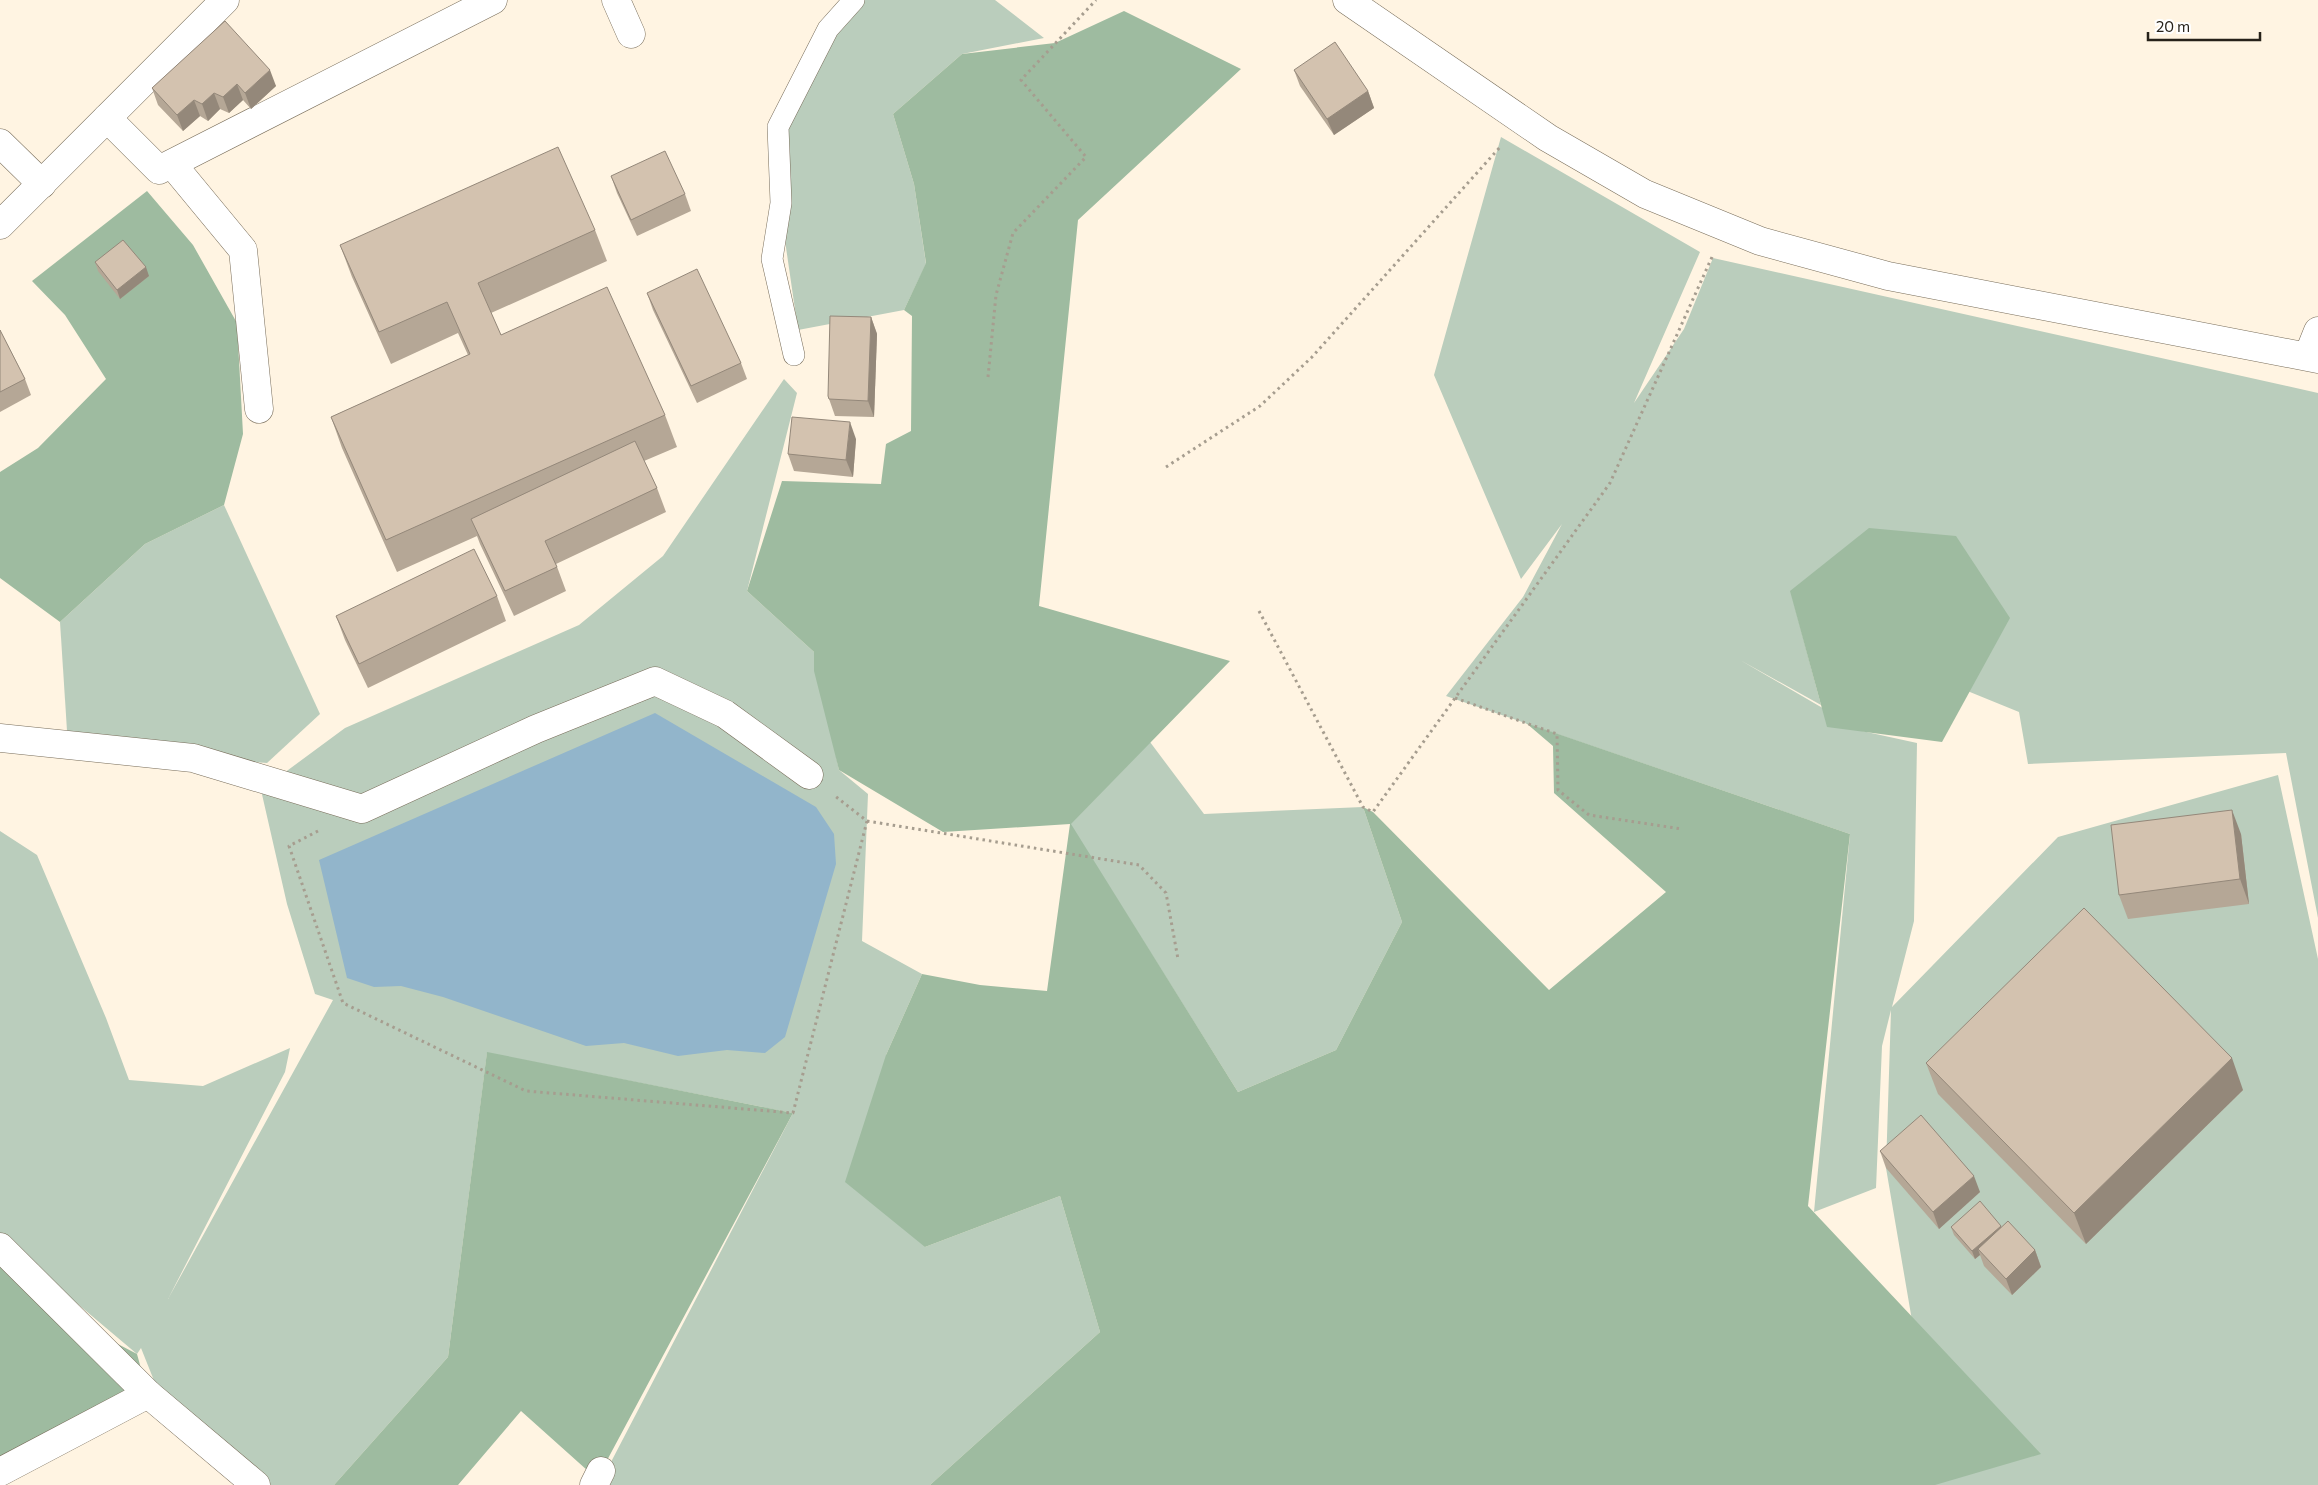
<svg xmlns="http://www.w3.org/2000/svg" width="2318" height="1485" viewBox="0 0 2318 1485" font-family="Commissioner,sans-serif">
	<rect width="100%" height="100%" fill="#fff4e2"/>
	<g fill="#bacdbc">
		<path d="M 854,0 L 995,0 L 1044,38 L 962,54 L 893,114 L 914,184 L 926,264 L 904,310 L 798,330 L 781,213 L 778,127 Z"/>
		<path d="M 1501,137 L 1700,252 L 1634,403 L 1684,329 L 1713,258 L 2318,393 L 2318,918 L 2286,753 L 2028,764 L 2019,712 L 1965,690 L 1792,596 L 1821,705 L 1740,660 L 1862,731 L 1917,743 L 1914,921 L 1892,1007 L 2058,837 L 2278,775 L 2318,959 L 2318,1485 L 1935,1485 L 1916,1344 L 1886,1168 L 1891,1010 L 1882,1046 L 1876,1188 L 1814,1212 L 1850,834 L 1446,696 L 1523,597 L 1562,524 L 1521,579 L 1434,375 Z"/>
		<path d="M 784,379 L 797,393 L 747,591 L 814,652 L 839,770 L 868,794 L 862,941 L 922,974 L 886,1055 L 925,1247 L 1060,1196 L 1100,1332 L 930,1485 L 599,1485 L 793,1113 L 487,1053 L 448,1357 L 334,1485 L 271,1485 L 157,1388 L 141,1348 L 137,1354 L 35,1268 L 0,1262 L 0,831 L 37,855 L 106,1018 L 129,1080 L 203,1086 L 290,1048 L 285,1072 L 168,1299 L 333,1000 L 315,994 L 287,904 L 261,790 L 345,728 L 579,625 L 663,556 Z"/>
		<path d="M 224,505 L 320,714 L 267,763 L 193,758 L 68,746 L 60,622 L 145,544 Z"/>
		<path d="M 1150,742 L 1204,814 L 1363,807 L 1402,922 L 1336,1050 L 1238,1092 L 1070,824 Z"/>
	</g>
	<g fill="#9ebba0">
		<path d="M 1124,11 L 1241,69 L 1078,220 L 1039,606 L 1230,661 L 1071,824 L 1238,1092 L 1336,1050 L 1402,922 L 1363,807 L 1373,812 L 1549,990 L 1666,892 L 1554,793 L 1553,746 L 1526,723 L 1850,834 L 1808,1206 L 2041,1454 L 1935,1485 L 930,1485 L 1100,1332 L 1060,1196 L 925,1247 L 845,1182 L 886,1055 L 922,974 L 980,985 L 1047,991 L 1070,824 L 943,832 L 839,770 L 814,671 L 814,652 L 747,591 L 782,481 L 881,484 L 886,444 L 911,431 L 912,316 L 904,310 L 926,263 L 914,184 L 893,114 L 962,54 L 1055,43 Z"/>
		<path d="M 147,191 L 193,245 L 237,323 L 243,434 L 224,505 L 145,544 L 60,622 L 0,578 L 0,472 L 38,448 L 106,379 L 65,315 L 32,281 Z"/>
		<path d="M 1869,528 L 1956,536 L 2010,618 L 1942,742 L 1827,727 L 1790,591 Z"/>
		<path d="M 487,1052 L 793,1113 L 597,1479 L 521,1411 L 458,1485 L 334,1485 L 448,1357 Z"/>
		<path d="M 0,1262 L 89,1329 L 137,1354 L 148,1394 L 0,1465 Z"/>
	</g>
	<path fill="#92b5cb" d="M 655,713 L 816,807 L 834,834 L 836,864 L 785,1037 L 765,1053 L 727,1050 L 678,1056 L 624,1043 L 586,1046 L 443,997 L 401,986 L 374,987 L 347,978 L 319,860 Z"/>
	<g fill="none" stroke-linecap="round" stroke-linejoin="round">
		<defs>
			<path id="service" d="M 794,355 L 772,259 L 781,203 L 778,127 L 828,29 L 854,0"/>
			<g id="minor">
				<path d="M 616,0 L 631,34"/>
				<path d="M 107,118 L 159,170 L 493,0"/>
				<path d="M 0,143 L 42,184"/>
				<path d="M 172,164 L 243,250 L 259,409"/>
				<path d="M 0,225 L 225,0"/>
				<path d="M 2308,356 L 2318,331"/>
				<path d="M 0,738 L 193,758 L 362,809 L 536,729 L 655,681 L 725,714 L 809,775"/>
				<path d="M 0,1247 L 148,1394"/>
				<path d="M 0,1472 L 148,1394 L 256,1485"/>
				<path d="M 594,1485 L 601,1471"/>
			</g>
			<path id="tertiary" d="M 1347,0 L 1548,138 L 1645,194 L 1760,241 L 1888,276 L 2318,359"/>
		</defs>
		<use href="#service" stroke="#786d5a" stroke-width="22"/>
		<use href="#minor" stroke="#786d5a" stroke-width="29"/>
		<use href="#tertiary" stroke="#786d5a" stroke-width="29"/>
		<g stroke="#a69d8f" stroke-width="3" stroke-dasharray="2.5 4" stroke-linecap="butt">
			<path d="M 988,377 L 996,295 L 1013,233 L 1086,157 L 1021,80 L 1096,0"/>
			<path d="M 1166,467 L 1260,406 L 1312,357 L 1501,146"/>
			<path d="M 1259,611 L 1363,807 L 1373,812 L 1610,483 L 1712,257"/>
			<path d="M 1455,698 L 1557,734 L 1558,790 L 1589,815 L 1682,829"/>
			<path d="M 867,821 L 1139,865 L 1166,893 L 1178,959"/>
			<path d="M 318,831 L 289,846 L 343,1003 L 526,1091 L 793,1113 L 867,821 L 835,796"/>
		</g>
		<use href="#service" stroke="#fff" stroke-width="21"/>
		<use href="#minor" stroke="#fff" stroke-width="28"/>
		<use href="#tertiary" stroke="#fff" stroke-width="28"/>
	</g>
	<g fill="#b5a796">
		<path d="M 225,21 L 276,86 L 251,109 L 243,100 L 229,113 L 220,109 L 208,121 L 200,116 L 183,131 L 158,105 L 152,88 Z"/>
		<path d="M 1294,70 L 1368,91 L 1374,108 L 1334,135 L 1300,86 Z"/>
		<path d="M 611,176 L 685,194 L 691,211 L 637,236 L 617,193 Z"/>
		<path d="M 595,230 L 607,261 L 491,313 L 501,335 L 665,415 L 677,447 L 644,461 L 657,488 L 666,512 L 556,564 L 566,591 L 514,616 L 480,544 L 477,536 L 397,572 L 342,448 L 331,417 L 468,355 L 458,333 L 391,364 L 352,277 L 340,245 Z"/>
		<path d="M 95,262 L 149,276 L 120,299 L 98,271 Z"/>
		<path d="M 647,293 L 741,363 L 747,379 L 697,403 L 653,310 Z"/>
		<path d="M 871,317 L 877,334 L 874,417 L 835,416 L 828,396 Z"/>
		<path d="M 0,330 L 25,379 L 31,395 L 0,412 Z"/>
		<path d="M 856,439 L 853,477 L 794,471 L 788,454 Z"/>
		<path d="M 497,596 L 506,621 L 368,688 L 345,640 L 336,616 Z"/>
		<path d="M 2241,834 L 2249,904 L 2128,919 L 2119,895 Z"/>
		<path d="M 1926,1063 L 2243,1090 L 2086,1244 L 1938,1094 Z"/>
		<path d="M 1880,1151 L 1980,1192 L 1939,1229 L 1886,1168 Z"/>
		<path d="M 1951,1227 L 2002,1227 L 2035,1250 L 2041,1267 L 2012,1295 L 1984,1266 L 1980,1255 L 1975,1259 L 1954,1235 Z"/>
	</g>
	<g fill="#94887a">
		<path d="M 270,70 L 276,86 L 251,109 L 245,93 Z"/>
		<path d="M 237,84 L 243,100 L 229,113 L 223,97 Z"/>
		<path d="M 1368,91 L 1374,108 L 1334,135 L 1327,119 Z"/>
		<path d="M 214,93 L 220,109 L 208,121 L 202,104 Z"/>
		<path d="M 194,100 L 200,116 L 183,131 L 177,115 Z"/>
		<path d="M 146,267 L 149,276 L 120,299 L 117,290 Z"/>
		<path d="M 871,317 L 877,334 L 874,417 L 868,401 Z"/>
		<path d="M 850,422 L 856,439 L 853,477 L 846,460 Z"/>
		<path d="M 2232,810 L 2241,834 L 2249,904 L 2240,879 Z"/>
		<path d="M 2232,1058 L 2243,1090 L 2086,1244 L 2074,1213 Z"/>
		<path d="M 1974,1176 L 1980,1192 L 1939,1229 L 1933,1212 Z"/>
		<path d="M 2001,1226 L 2004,1234 L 1978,1249 L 1980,1255 L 1975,1259 L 1972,1251 Z"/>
		<path d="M 2035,1250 L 2041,1267 L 2012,1295 L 2006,1279 Z"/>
	</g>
	<g fill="#d3c2af" stroke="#94887a">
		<path d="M 225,21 L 270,70 L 245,93 L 237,84 L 223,97 L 214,93 L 202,104 L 194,100 L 177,115 L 152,88 Z"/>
		<path d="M 1335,42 L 1368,91 L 1327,119 L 1294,70 Z"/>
		<path d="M 558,147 L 595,230 L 478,283 L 501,335 L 607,287 L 665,415 L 386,540 L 331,417 L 470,354 L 447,302 L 379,332 L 340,245 Z"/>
		<path d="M 665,151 L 685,194 L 631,220 L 611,176 Z"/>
		<path d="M 123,240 L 146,267 L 117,290 L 95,262 Z"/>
		<path d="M 697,269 L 741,363 L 691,386 L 647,293 Z"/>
		<path d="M 830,316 L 871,317 L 868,401 L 829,399 L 828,396 Z"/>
		<path d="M 0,330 L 25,379 L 0,392 Z"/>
		<path d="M 792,417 L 850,422 L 846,460 L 788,454 Z"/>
		<path d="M 635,441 L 657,488 L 545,541 L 557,567 L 505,591 L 471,519 Z"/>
		<path d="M 474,549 L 497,596 L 359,664 L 336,616 Z"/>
		<path d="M 2232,810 L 2240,879 L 2119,895 L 2111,825 Z"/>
		<path d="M 2084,908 L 2232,1058 L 2074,1213 L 1926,1063 Z"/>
		<path d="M 1921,1115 L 1974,1176 L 1933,1212 L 1880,1151 Z"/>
		<path d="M 1980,1201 L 2001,1226 L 1972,1251 L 1951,1227 Z"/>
		<path d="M 2008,1221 L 2035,1250 L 2006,1279 L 1978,1249 Z"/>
	</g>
	<path d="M2148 32v8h112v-8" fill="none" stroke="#262119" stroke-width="2.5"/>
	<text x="2156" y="32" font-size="15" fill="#262119" stroke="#ffffff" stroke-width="4" paint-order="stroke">20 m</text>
</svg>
